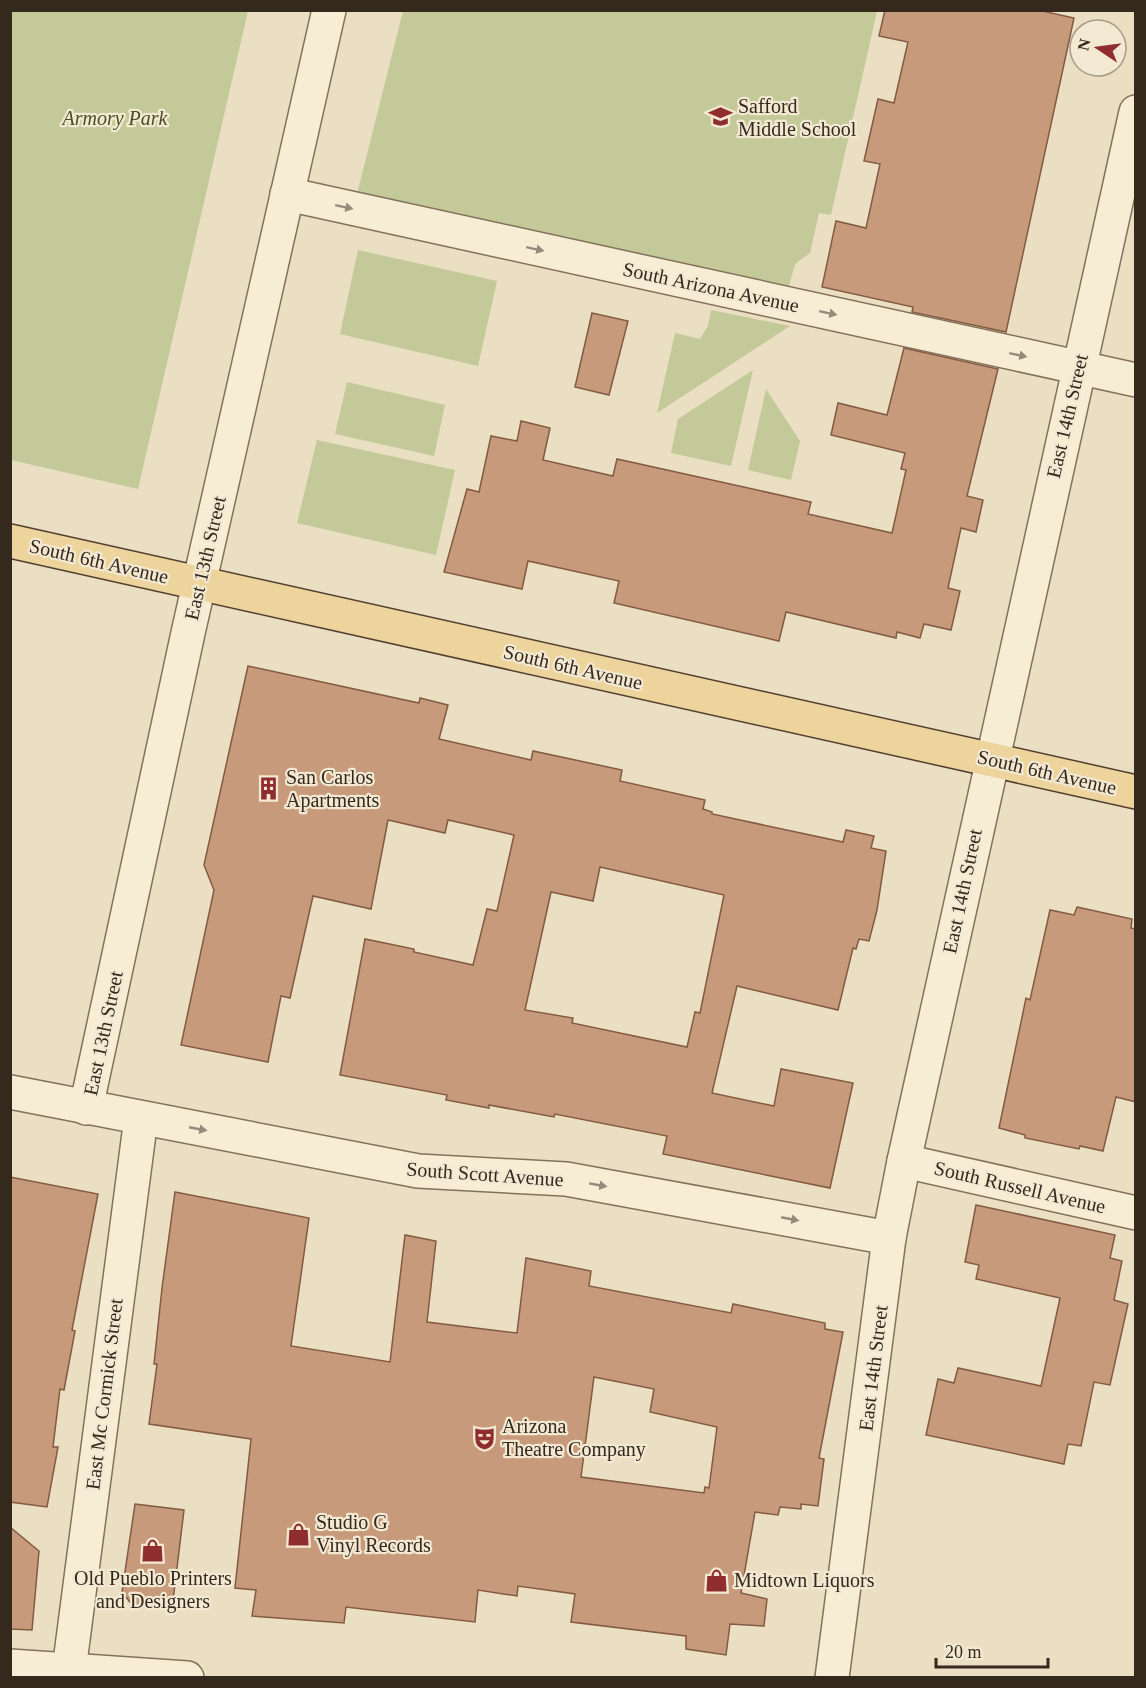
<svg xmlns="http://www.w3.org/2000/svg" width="1146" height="1688" viewBox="0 0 1146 1688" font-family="'Times New Roman',serif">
	<rect width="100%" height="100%" fill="#ebdfc3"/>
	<g fill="#c3c998">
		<path d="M 11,10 L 248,11 L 138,489 L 11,460 Z"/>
		<path d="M 403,11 L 877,11 L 831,215 L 819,213 L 810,253 L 795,264 L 788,290 L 357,194 Z"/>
		<path d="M 358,250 L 497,281 L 478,366 L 340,334 Z"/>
		<path d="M 711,310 L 790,326 L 657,413 L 675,333 L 700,339 L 708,326 Z"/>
		<path d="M 753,370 L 731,466 L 671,453 L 678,419 Z"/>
		<path d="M 347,382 L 445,405 L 434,456 L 335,434 Z"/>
		<path d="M 766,389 L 800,441 L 791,480 L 748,470 Z"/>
		<path d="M 317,440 L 455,470 L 436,555 L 297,523 Z"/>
	</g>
	<g fill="#c79a7b" stroke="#825b42" stroke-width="1.5" fill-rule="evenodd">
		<path d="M 885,10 L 1038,10 L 1074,18 L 1006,332 L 912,312 L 913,307 L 822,287 L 836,221 L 866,228 L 880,164 L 864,161 L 878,99 L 894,103 L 908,42 L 879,36 Z"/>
		<path d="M 592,313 L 628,321 L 609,395 L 575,387 Z"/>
		<path d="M 904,348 L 998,369 L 967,496 L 983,500 L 976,532 L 961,528 L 948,588 L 960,591 L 951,630 L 924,624 L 920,638 L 897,632 L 896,638 L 786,612 L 779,641 L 614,603 L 619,581 L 528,561 L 522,589 L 444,572 L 467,489 L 479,492 L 491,436 L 517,441 L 521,421 L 550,428 L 543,460 L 613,476 L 617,459 L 811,502 L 808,514 L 892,533 L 906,470 L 901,469 L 905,453 L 831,435 L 838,403 L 887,415 Z"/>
		<path d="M 248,666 L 419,703 L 420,698 L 448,705 L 439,739 L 531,760 L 533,751 L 622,770 L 620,781 L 705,800 L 703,809 L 712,812 L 712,814 L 843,842 L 846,830 L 874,836 L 871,848 L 886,851 L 877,910 L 869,941 L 859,939 L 856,949 L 853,948 L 838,1010 L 737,986 L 712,1093 L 774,1106 L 781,1069 L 853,1083 L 830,1188 L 663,1154 L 667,1136 L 555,1114 L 554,1117 L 489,1105 L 489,1108 L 446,1100 L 447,1095 L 340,1075 L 365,939 L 414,949 L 414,952 L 473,965 L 487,909 L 497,911 L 514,835 L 448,820 L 445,833 L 388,820 L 371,909 L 313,896 L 290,998 L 281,996 L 268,1062 L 181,1045 L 214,890 L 204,865 ZM 600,867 L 724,895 L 700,1013 L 695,1012 L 687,1047 L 572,1023 L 573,1018 L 525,1010 L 551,892 L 593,901 Z"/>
		<path d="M 1077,907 L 1132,919 L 1131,928 L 1136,929 L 1136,1102 L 1116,1097 L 1103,1151 L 1080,1146 L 1079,1149 L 1025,1138 L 1025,1135 L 999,1128 L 1026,998 L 1030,1000 L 1050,910 L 1074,915 Z"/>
		<path d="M 10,1177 L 98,1194 L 72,1330 L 75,1331 L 64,1390 L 60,1389 L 53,1447 L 58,1447 L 47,1507 L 10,1502 Z"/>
		<path d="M 175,1192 L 309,1218 L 291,1346 L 390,1362 L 405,1235 L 436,1241 L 427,1322 L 517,1333 L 526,1258 L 591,1271 L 589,1286 L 731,1313 L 733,1304 L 825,1323 L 825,1329 L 843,1332 L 819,1458 L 824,1459 L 818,1506 L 801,1504 L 801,1509 L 780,1507 L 778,1515 L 755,1512 L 741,1593 L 767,1599 L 764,1626 L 730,1624 L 726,1655 L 686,1649 L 686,1636 L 571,1622 L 575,1594 L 518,1586 L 517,1596 L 478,1590 L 475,1622 L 346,1607 L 344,1623 L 252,1616 L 256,1590 L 235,1588 L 251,1439 L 149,1424 L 157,1364 L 154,1364 L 162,1288 ZM 594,1377 L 654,1389 L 650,1412 L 717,1427 L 709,1488 L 705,1487 L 704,1493 L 581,1477 Z"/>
		<path d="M 976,1205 L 1115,1235 L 1110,1258 L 1122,1261 L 1114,1300 L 1128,1304 L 1110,1385 L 1094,1382 L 1081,1446 L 1068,1444 L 1064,1464 L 926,1435 L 938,1379 L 954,1383 L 958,1368 L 1041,1386 L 1060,1298 L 976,1279 L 979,1265 L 965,1262 Z"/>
		<path d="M 135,1504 L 184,1510 L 172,1609 L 133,1606 L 122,1592 Z"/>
		<path d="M 10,1527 L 39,1551 L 32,1630 L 10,1629 Z"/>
	</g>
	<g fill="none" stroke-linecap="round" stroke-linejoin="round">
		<defs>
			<g id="minor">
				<path d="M 287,194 L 1136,380"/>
				<path d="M 10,1092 L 418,1171 L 566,1179 L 889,1238"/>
				<path d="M 86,1108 L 188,633 L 329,10"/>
				<path d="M 904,1161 L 1136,1213"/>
				<path d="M 10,1666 L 187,1678"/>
				<path d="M 69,1670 L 141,1118"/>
				<path d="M 832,1678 L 889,1238 L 904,1161 L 1136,112"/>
			</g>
			<path id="major" d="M 10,541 L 1136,792"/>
		</defs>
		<use href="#minor" stroke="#84715b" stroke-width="36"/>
		<use href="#major" stroke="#523f2f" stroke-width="36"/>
		<use href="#minor" stroke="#f7edd5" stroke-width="33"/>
		<use href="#major" stroke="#edd39c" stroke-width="33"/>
	</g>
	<defs><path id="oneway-solid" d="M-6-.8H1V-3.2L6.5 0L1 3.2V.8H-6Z" transform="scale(1.5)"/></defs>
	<g fill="#968b7a">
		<use href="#oneway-solid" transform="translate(344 207) rotate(12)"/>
		<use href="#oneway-solid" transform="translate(535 249) rotate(12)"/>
		<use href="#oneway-solid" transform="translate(828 313) rotate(12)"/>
		<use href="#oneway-solid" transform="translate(1018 355) rotate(12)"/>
		<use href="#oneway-solid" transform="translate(198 1129) rotate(11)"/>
		<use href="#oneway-solid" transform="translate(598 1185) rotate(10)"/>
		<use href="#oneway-solid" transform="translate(790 1219) rotate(11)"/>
	</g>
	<defs>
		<symbol id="school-bare" viewBox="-9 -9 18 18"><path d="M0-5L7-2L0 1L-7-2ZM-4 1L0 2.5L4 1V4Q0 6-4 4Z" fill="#902e2f" stroke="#f3e9d2" stroke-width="2.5" paint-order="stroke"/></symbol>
		<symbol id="building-bare" viewBox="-9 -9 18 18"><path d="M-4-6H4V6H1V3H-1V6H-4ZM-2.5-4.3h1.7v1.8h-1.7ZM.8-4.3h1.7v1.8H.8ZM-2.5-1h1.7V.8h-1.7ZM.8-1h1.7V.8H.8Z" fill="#902e2f" stroke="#f3e9d2" stroke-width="2.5" paint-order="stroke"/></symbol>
		<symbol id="theatre-bare" viewBox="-9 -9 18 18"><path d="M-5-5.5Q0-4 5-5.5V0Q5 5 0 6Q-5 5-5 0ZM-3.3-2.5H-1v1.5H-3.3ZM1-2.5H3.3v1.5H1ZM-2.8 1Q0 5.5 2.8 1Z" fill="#902e2f" stroke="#f3e9d2" stroke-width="2.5" paint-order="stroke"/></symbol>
		<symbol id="shop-bare" viewBox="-9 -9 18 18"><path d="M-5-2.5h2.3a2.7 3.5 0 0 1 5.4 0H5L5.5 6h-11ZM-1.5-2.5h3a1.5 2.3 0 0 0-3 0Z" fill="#902e2f" stroke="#f3e9d2" stroke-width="2.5" paint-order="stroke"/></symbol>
	</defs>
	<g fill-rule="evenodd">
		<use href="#school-bare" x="704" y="100" width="33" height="33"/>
		<use href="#building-bare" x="252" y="772" width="33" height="33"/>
		<use href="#theatre-bare" x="468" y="1422" width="33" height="33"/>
		<use href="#shop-bare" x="282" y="1518" width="33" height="33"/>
		<use href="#shop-bare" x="136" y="1534" width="33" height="33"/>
		<use href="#shop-bare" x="700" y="1564" width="33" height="33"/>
	</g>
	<g text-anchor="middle" stroke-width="4.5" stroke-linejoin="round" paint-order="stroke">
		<g font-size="20" fill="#35291e" stroke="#f3e9d2" text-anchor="start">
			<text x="738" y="113">Safford<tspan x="738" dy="23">Middle School</tspan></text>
			<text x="286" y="784">San Carlos<tspan x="286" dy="23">Apartments</tspan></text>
			<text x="502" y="1433">Arizona<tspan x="502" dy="23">Theatre Company</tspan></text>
			<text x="316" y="1529">Studio G<tspan x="316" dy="23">Vinyl Records</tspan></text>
			<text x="153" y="1585" text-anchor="middle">Old Pueblo Printers<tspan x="153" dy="23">and Designers</tspan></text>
			<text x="734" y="1587">Midtown Liquors</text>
		</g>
		<g font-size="20" font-style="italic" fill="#465026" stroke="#f3e9d2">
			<text x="115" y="125">Armory Park</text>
		</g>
		<g font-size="20" fill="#35291e" stroke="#f3e9d2">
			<text transform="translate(711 287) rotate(12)" y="7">South Arizona Avenue</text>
			<text transform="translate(1067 416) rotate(-77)" y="7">East 14th Street</text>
			<text transform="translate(205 558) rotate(-77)" y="7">East 13th Street</text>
			<text transform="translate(99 561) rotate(13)" y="7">South 6th Avenue</text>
			<text transform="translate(573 667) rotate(13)" y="7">South 6th Avenue</text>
			<text transform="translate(1047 772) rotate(13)" y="7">South 6th Avenue</text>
			<text transform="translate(962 891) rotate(-78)" y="7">East 14th Street</text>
			<text transform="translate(103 1033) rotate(-78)" y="7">East 13th Street</text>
			<text transform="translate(485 1174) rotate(4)" y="7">South Scott Avenue</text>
			<text transform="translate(1020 1187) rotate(13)" y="7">South Russell Avenue</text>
			<text transform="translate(873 1368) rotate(-83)" y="7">East 14th Street</text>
			<text transform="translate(104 1394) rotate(-83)" y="7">East Mc Cormick Street</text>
		</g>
	</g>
	<rect width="1146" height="1688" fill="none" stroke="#35291e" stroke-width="24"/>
	<g transform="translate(1098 48) rotate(283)"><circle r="28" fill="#f3e9d2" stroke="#a79c8a" stroke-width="1.5"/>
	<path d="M0-4.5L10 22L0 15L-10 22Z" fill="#902e2f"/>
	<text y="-9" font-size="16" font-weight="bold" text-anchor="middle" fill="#35291e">N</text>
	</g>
	<path d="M936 1658v9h112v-9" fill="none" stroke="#35291e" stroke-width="3"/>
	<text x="945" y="1658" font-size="18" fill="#35291e" stroke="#f3e9d2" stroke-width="4.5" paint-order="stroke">20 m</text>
</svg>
